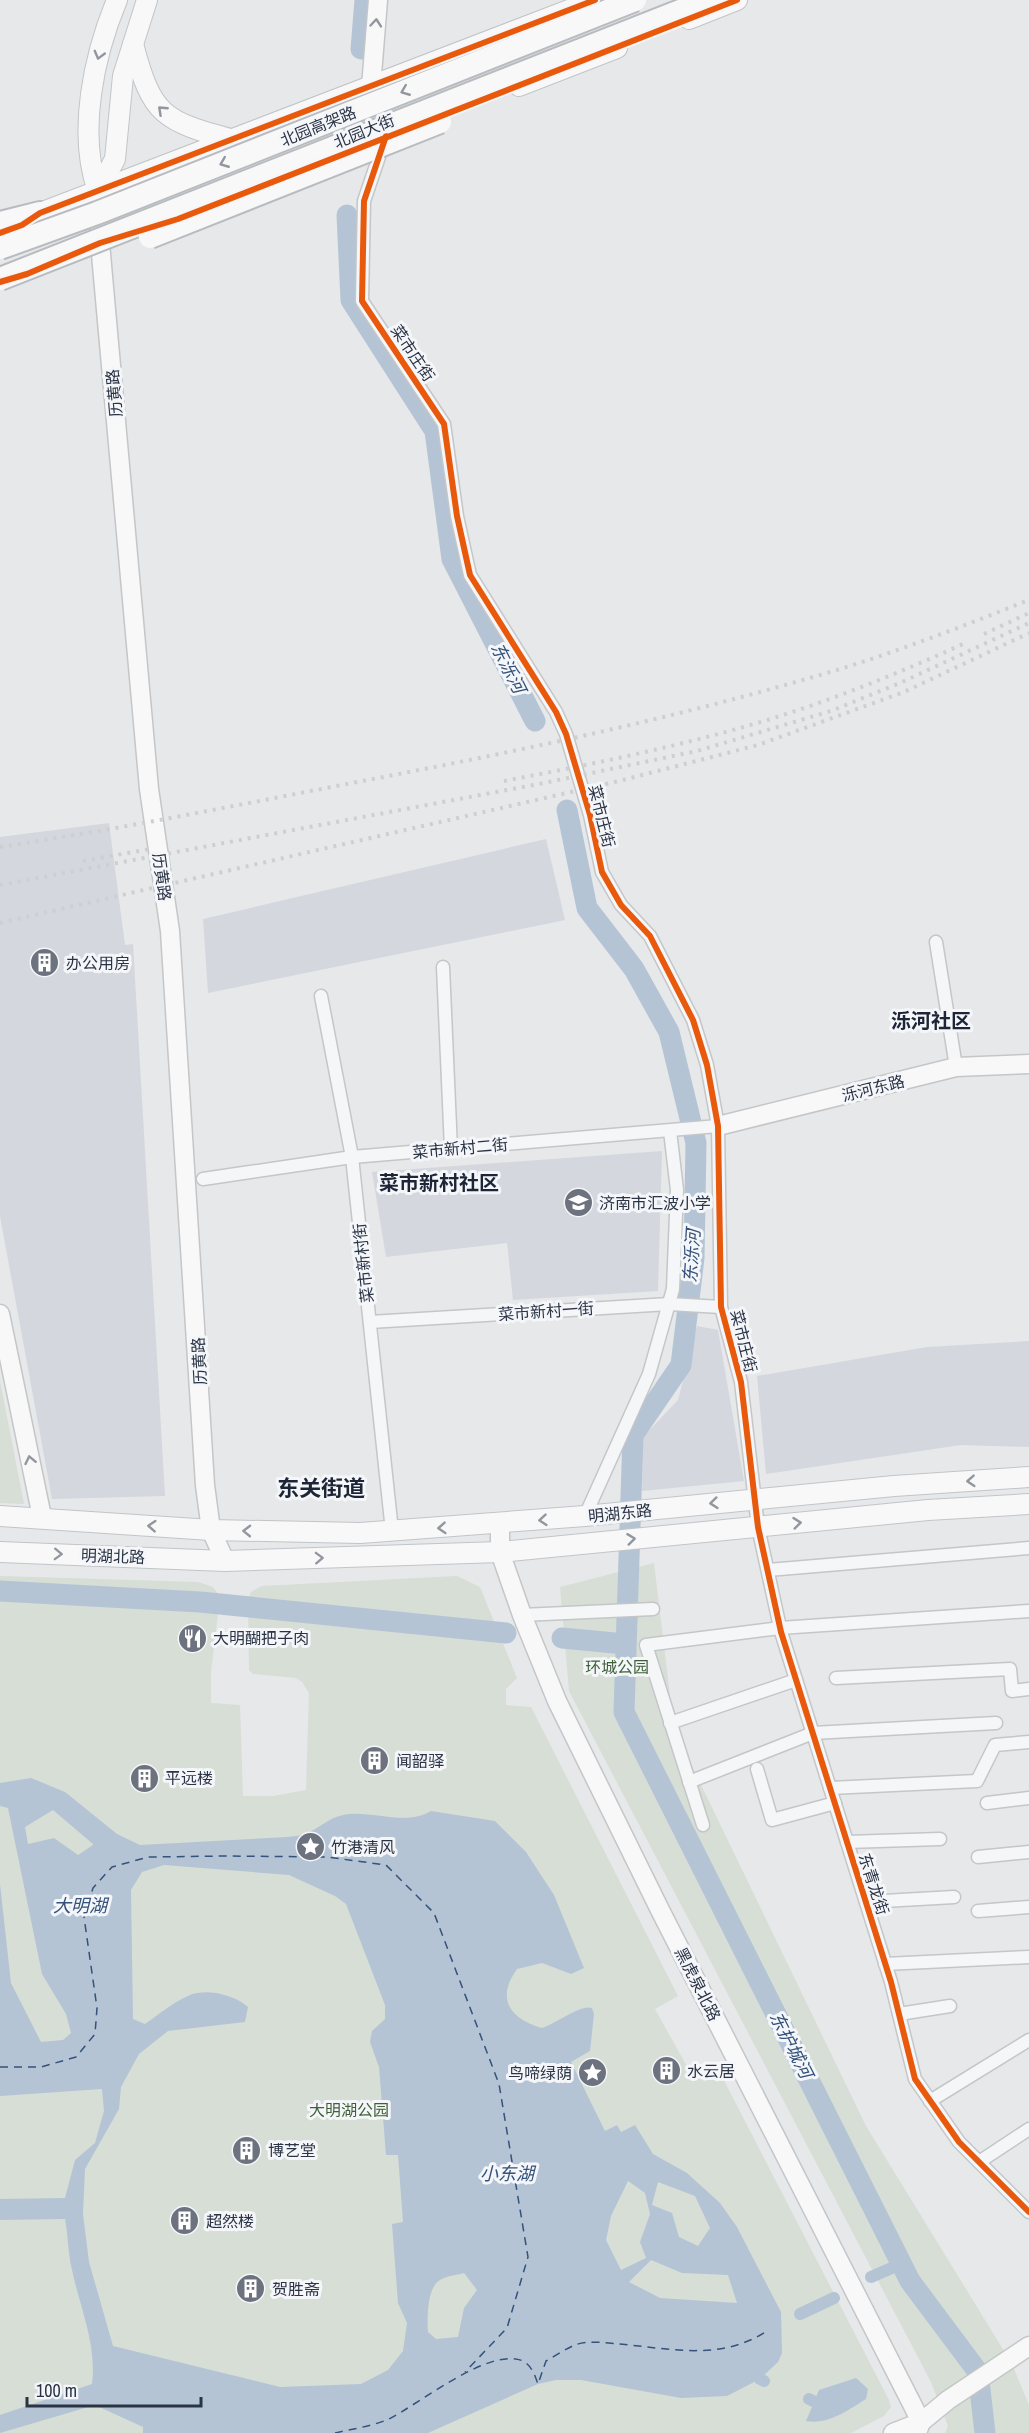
<svg xmlns="http://www.w3.org/2000/svg" width="1029" height="2433" viewBox="0 0 1029 2433" font-family="'Archivo Narrow','Noto Sans SC',sans-serif">
	<rect width="100%" height="100%" fill="#e6e8ea"/>
	<g fill="#d4d7dd">
		<path d="M 109,823 L 125,945 L 133,944 L 165,1496 L 52,1499 L 0,1216 L 0,837 Z"/>
		<path d="M 546,839 L 565,920 L 208,993 L 203,919 Z"/>
		<path d="M 662,1151 L 658,1291 L 513,1300 L 507,1243 L 386,1257 L 372,1172 Z"/>
		<path d="M 697,1326 L 718,1330 L 744,1481 L 642,1491 L 643,1437 L 678,1400 Z"/>
		<path d="M 1029,1341 L 1029,1447 L 961,1445 L 766,1474 L 757,1376 L 927,1347 Z"/>
	</g>
	<g fill="#d6ded6">
		<path d="M 0,1381 L 24,1504 L 0,1503 Z"/>
		<path d="M 654,1563 L 674,1729 L 866,2126 L 1012,2364 L 1029,2405 L 1029,2433 L 945,2433 L 948,2426 L 931,2382 L 569,1691 L 560,1587 Z"/>
		<path d="M 0,1576 L 198,1582 L 213,1587 L 220,1597 L 211,1672 L 211,1703 L 240,1705 L 243,1796 L 273,1796 L 306,1790 L 309,1693 L 302,1682 L 296,1678 L 253,1674 L 249,1670 L 248,1600 L 251,1592 L 262,1586 L 457,1576 L 480,1587 L 517,1678 L 506,1689 L 506,1705 L 531,1707 L 678,1996 L 655,2009 L 694,2079 L 718,2069 L 889,2400 L 891,2407 L 884,2416 L 851,2433 L 0,2433 Z"/>
	</g>
	<g fill="#b4c4d5" fill-rule="evenodd">
		<path d="M 31,1778 L 65,1792 L 117,1834 L 140,1845 L 287,1837 C 293,1836 300,1836 305,1834 C 319,1829 328,1818 343,1815 C 371,1809 405,1827 431,1811 L 495,1821 L 526,1852 L 554,1895 L 584,1968 L 571,1974 L 542,1963 L 517,1969 C 496,1998 509,2019 542,2028 C 555,2024 581,2004 592,2008 L 594,2014 L 590,2051 L 571,2062 L 605,2131 L 617,2125 L 621,2132 L 635,2125 L 653,2154 L 687,2173 L 720,2203 L 737,2227 L 781,2312 L 782,2353 L 778,2362 L 760,2379 L 727,2396 L 681,2398 L 581,2380 L 556,2380 L 538,2384 L 428,2433 L 143,2433 L 143,2427 L 95,2405 L 0,2433 L 0,2415 L 92,2384 C 97,2344 80,2308 72,2270 C 68,2253 68,2235 65,2219 L 0,2220 L 0,2199 L 65,2198 L 75,2160 L 95,2143 L 104,2111 L 102,2089 L 0,2096 L 0,1884 L 11,1983 L 41,2042 L 63,2040 L 71,2033 L 66,2014 L 42,1974 L 8,1808 L 0,1806 L 0,1783 ZM 53,1810 L 93,1844 L 93,1845 L 78,1855 L 54,1838 L 28,1844 L 25,1827 ZM 164,1865 L 289,1875 L 335,1896 L 346,1904 L 385,2005 L 385,2019 L 372,2031 L 370,2042 L 379,2067 L 386,2155 L 398,2155 L 403,2222 L 392,2224 L 398,2303 L 407,2323 L 403,2351 L 388,2370 L 361,2384 L 280,2387 L 113,2346 L 89,2262 L 83,2214 L 85,2169 L 119,2109 L 121,2087 L 139,2054 L 168,2031 L 245,2022 L 248,2007 C 235,1995 207,1988 190,1995 C 174,2002 159,2014 145,2024 L 133,2019 L 131,1890 L 142,1872 ZM 628,2181 L 645,2193 L 650,2214 L 640,2242 L 646,2258 L 621,2270 L 606,2240 L 611,2216 ZM 658,2182 L 695,2196 L 710,2228 L 698,2246 L 679,2237 L 672,2213 L 652,2205 ZM 651,2260 L 682,2273 L 728,2275 L 737,2303 L 660,2298 L 629,2282 ZM 464,2273 L 477,2290 L 464,2308 L 458,2337 L 436,2339 L 428,2332 C 427,2319 427,2287 440,2280 C 446,2276 457,2275 464,2273 Z"/>
		<path d="M 856,2378 L 868,2389 L 866,2399 C 848,2410 829,2425 806,2421 L 819,2390 Z"/>
	</g>
	<g fill="none" stroke-linecap="round" stroke-linejoin="round">
		<g stroke="#b4c4d5" stroke-width="12">
			<path d="M 871,2277 L 901,2264"/>
			<path d="M 800,2314 L 834,2298"/>
			<path d="M 760,2379 L 764,2381"/>
			<path d="M 809,2399 L 813,2401"/>
		</g>
		<g stroke="#b4c4d5" stroke-width="21">
			<path d="M 361,49 L 365,0"/>
			<path d="M 347,215 L 351,300 L 435,431 L 452,559 L 535,721"/>
			<path d="M 567,810 L 587,908 L 634,969 L 669,1032 L 696,1143 L 694,1258 L 681,1365 L 633,1435 L 624,1712 L 910,2281 L 978,2372 L 985,2433"/>
			<path d="M 0,1591 L 200,1602 L 506,1633"/>
			<path d="M 562,1638 L 625,1644"/>
		</g>
		<g stroke="#34527a" stroke-width="1.5" stroke-dasharray="8 6" stroke-linecap="butt">
			<path d="M 0,2067 L 41,2067 L 76,2057 L 95,2034 L 97,2008 L 84,1917 L 93,1888 L 112,1867 L 148,1857 L 225,1856 L 327,1857 L 386,1865 L 434,1913 L 499,2084 L 528,2257 L 507,2328 L 465,2372"/>
			<path d="M 335,2433 C 352,2429 373,2426 389,2419 C 419,2404 490,2346 523,2361 C 532,2366 535,2376 538,2384 L 546,2361 C 555,2356 565,2349 575,2345 C 587,2340 607,2343 620,2344 C 672,2349 721,2361 767,2331"/>
		</g>
		<defs>
			<g id="street">
				<path d="M 383,145 L 364,201 L 362,301 L 444,424 L 457,516 L 470,575 L 556,712 L 566,734 L 590,815 L 602,872 L 621,905 L 650,936 L 693,1020 L 707,1065 L 718,1126 L 721,1307 L 741,1382 L 758,1527 L 781,1632 L 891,1982 L 915,2079 L 959,2142 L 1029,2212"/>
				<path d="M 936,942 L 956,1067"/>
				<path d="M 443,967 L 451,1149"/>
				<path d="M 321,996 L 352,1157 L 392,1531"/>
				<path d="M 203,1179 L 352,1157 L 718,1126"/>
				<path d="M 370,1322 L 669,1304 L 721,1307"/>
				<path d="M 585,1516 L 649,1374 L 673,1289 L 677,1190 L 670,1131"/>
				<path d="M 768,1570 L 1029,1548"/>
				<path d="M 522,1615 L 653,1609"/>
				<path d="M 836,1678 L 1010,1669 L 1012,1691 L 1029,1689"/>
				<path d="M 670,1723 L 796,1680"/>
				<path d="M 757,1769 L 772,1820 L 835,1803"/>
				<path d="M 689,1782 L 813,1733 L 996,1723"/>
				<path d="M 830,1788 L 977,1781 L 995,1745 L 1029,1742"/>
				<path d="M 987,1803 L 1029,1798"/>
				<path d="M 703,1825 L 646,1645 L 780,1628 L 1029,1611"/>
				<path d="M 847,1842 L 940,1839"/>
				<path d="M 978,1857 L 1029,1852"/>
				<path d="M 866,1902 L 954,1897"/>
				<path d="M 978,1911 L 1029,1907"/>
				<path d="M 885,1964 L 1029,1957"/>
				<path d="M 899,2014 L 950,2006"/>
				<path d="M 930,2101 L 1029,2040"/>
				<path d="M 979,2162 L 1029,2129"/>
			</g>
			<g id="secondary">
				<path d="M 371,87 L 378,0"/>
				<path d="M 98,200 L 100,243 L 149,789 L 170,931 L 205,1485 L 211,1530 L 225,1561"/>
				<path d="M 718,1126 L 956,1067 L 1029,1064"/>
				<path d="M 0,1314 L 42,1517"/>
				<path d="M 500,1524 L 500,1552 L 522,1615 L 557,1701 L 661,1912 L 912,2404 L 921,2422 L 917,2433"/>
				<path d="M 914,2428 L 948,2400 L 1029,2346"/>
				<path d="M 893,2433 L 921,2422"/>
			</g>
			<g id="primary">
				<path d="M 689,19 L 737,0"/>
				<path d="M 133,44 C 152,116 163,121 234,140"/>
				<path d="M 519,86 L 617,48"/>
				<path d="M 98,191 L 115,159 L 123,76 L 147,0"/>
				<path d="M 98,191 C 77,133 94,55 117,0"/>
				<path d="M 27,222 L 40,213 L 595,0"/>
				<path d="M 0,1516 L 211,1530 L 360,1533 L 585,1516 L 894,1486 L 1029,1477"/>
				<path d="M 0,1552 L 225,1561 L 500,1552 L 928,1510 L 1029,1504"/>
			</g>
			<path id="highway" d="M 0,223 L 40,213"/>
		</defs>
		<use href="#street" stroke="#c4c6c8" stroke-width="15"/>
		<use href="#secondary" stroke="#c4c6c8" stroke-width="21"/>
		<use href="#primary" stroke="#c2c5c8" stroke-width="22"/>
		<use href="#highway" stroke="#b8bbbf" stroke-width="26"/>
		<use href="#street" stroke="#f5f6f7" stroke-width="12"/>
		<use href="#secondary" stroke="#f8f8f8" stroke-width="18"/>
		<use href="#primary" stroke="#f8f8f8" stroke-width="20"/>
		<use href="#highway" stroke="#f8f8f8" stroke-width="22"/>
		<g stroke="#cecfd2" stroke-width="4" stroke-dasharray="3 6" stroke-linecap="butt">
			<path d="M 984,634 L 1029,613"/>
			<path d="M 504,781 C 588,765 672,748 754,724 C 825,703 895,675 963,644"/>
			<path d="M 0,847 C 120,829 238,805 357,782 C 510,753 663,721 813,677 C 887,656 958,628 1029,600"/>
			<path d="M 83,861 L 150,849"/>
			<path d="M 0,885 L 539,784 L 697,751 L 831,711 L 900,683 L 1029,623"/>
			<path d="M 0,923 L 619,781 L 758,745 L 904,692 L 1029,633"/>
		</g>
		<defs>
			<g id="highway-bridge">
				<path d="M 150,237 L 440,122"/>
				<path d="M 0,248 L 97,213 L 635,0"/>
				<path d="M 0,279 L 708,0"/>
			</g>
		</defs>
		<use href="#highway-bridge" stroke="#b8bbbf" stroke-width="26" stroke-linecap="butt"/>
		<use href="#highway-bridge" stroke="#f8f8f8" stroke-width="22"/>
		<defs>
			<g id="cycleway">
				<path d="M 386,136 L 364,201 L 362,301 L 444,424 L 457,516 L 470,575 L 556,712 L 566,734 L 590,815 L 602,872 L 621,905 L 650,936 L 693,1020 L 707,1065 L 718,1126 L 721,1307 L 741,1382 L 758,1527 L 781,1632 L 891,1982 L 915,2079 L 959,2142 L 1029,2212"/>
				<path d="M 0,233 L 22,225 L 40,213 L 595,0"/>
				<path d="M 0,282 L 27,274 L 100,243 L 178,219 L 737,0"/>
			</g>
		</defs>
		<use href="#cycleway" stroke="#f4f6f9" stroke-width="10"/>
		<use href="#cycleway" stroke="#e8590c" stroke-width="6"/>
	</g>
	<defs><path id="oneway-chevron" d="M-2-3.5L2.5 0L-2 3.5" fill="none" stroke-width="1.6" stroke-linecap="round" stroke-linejoin="round" transform="scale(1.5)"/></defs>
	<g stroke="#92969e">
		<use href="#oneway-chevron" transform="translate(376 23) rotate(-85)"/>
		<use href="#oneway-chevron" transform="translate(99 55) rotate(105)"/>
		<use href="#oneway-chevron" transform="translate(405 91) rotate(158)"/>
		<use href="#oneway-chevron" transform="translate(162 110) rotate(-137)"/>
		<use href="#oneway-chevron" transform="translate(224 163) rotate(158)"/>
		<use href="#oneway-chevron" transform="translate(30 1460) rotate(-102)"/>
		<use href="#oneway-chevron" transform="translate(971 1481) rotate(176)"/>
		<use href="#oneway-chevron" transform="translate(714 1503) rotate(174)"/>
		<use href="#oneway-chevron" transform="translate(543 1520) rotate(175)"/>
		<use href="#oneway-chevron" transform="translate(797 1523) rotate(-6)"/>
		<use href="#oneway-chevron" transform="translate(152 1526) rotate(-176)"/>
		<use href="#oneway-chevron" transform="translate(442 1528) rotate(176)"/>
		<use href="#oneway-chevron" transform="translate(247 1531) rotate(-179)"/>
		<use href="#oneway-chevron" transform="translate(631 1539) rotate(-7)"/>
		<use href="#oneway-chevron" transform="translate(58 1554) rotate(2)"/>
		<use href="#oneway-chevron" transform="translate(319 1558) rotate(-2)"/>
	</g>
	<defs>
		<symbol id="building-disc" viewBox="-11 -11 22 22"><circle r="9.5" fill="#6c737f" stroke="#f4f6f9"/><path d="M-4-6H4V6H1V3H-1V6H-4ZM-2.5-4.3h1.7v1.8h-1.7ZM.8-4.3h1.7v1.8H.8ZM-2.5-1h1.7V.8h-1.7ZM.8-1h1.7V.8H.8Z" fill="#fff"/></symbol>
		<symbol id="school-disc" viewBox="-11 -11 22 22"><circle r="9.5" fill="#6c737f" stroke="#f4f6f9"/><path d="M0-5L7-2L0 1L-7-2ZM-4 1L0 2.5L4 1V4Q0 6-4 4Z" fill="#fff"/></symbol>
		<symbol id="restaurant-disc" viewBox="-11 -11 22 22"><circle r="9.5" fill="#6c737f" stroke="#f4f6f9"/><path d="M-5-6h1v4h1v-4h1v4h1v-4h1v5L-1.5 .5V6h-2V.5L-5-1ZM5-6V6H3V1.5H1.5Q1.5-4 5-6Z" fill="#fff"/></symbol>
		<symbol id="sight-disc" viewBox="-11 -11 22 22"><circle r="9.5" fill="#6c737f" stroke="#f4f6f9"/><path d="M0-6L1.8-2.2L6-1.7L2.9 1.2L3.7 5.4L0 3.3L-3.7 5.4L-2.9 1.2L-6-1.7L-1.8-2.2Z" fill="#fff"/></symbol>
	</defs>
	<g fill-rule="evenodd">
		<use href="#building-disc" x="28" y="946" width="33" height="33"/>
		<use href="#school-disc" x="562" y="1186" width="33" height="33"/>
		<use href="#restaurant-disc" x="176" y="1622" width="33" height="33"/>
		<use href="#building-disc" x="358" y="1744" width="33" height="33"/>
		<use href="#building-disc" x="128" y="1762" width="33" height="33"/>
		<use href="#sight-disc" x="294" y="1830" width="33" height="33"/>
		<use href="#building-disc" x="650" y="2054" width="33" height="33"/>
		<use href="#sight-disc" x="576" y="2056" width="33" height="33"/>
		<use href="#building-disc" x="230" y="2134" width="33" height="33"/>
		<use href="#building-disc" x="168" y="2204" width="33" height="33"/>
		<use href="#building-disc" x="234" y="2272" width="33" height="33"/>
	</g>
	<g text-anchor="middle" stroke-width="6" stroke-linejoin="round" paint-order="stroke">
		<g font-size="16" fill="#2b3445" stroke="#f4f6f9">
			<text transform="translate(318 126) rotate(-22)" y="6">北园高架路</text>
			<text transform="translate(364 131) rotate(-22)" y="6">北园大街</text>
			<text transform="translate(413 353) rotate(56)" y="6">菜市庄街</text>
			<text transform="translate(114 393) rotate(-95)" y="6">历黄路</text>
			<text transform="translate(602 816) rotate(76)" y="6">菜市庄街</text>
			<text transform="translate(162 877) rotate(82)" y="6">历黄路</text>
			<text transform="translate(873 1088) rotate(-14)" y="6">泺河东路</text>
			<text transform="translate(460 1148) rotate(-5)" y="6">菜市新村二街</text>
			<text transform="translate(363 1263) rotate(-96)" y="6">菜市新村街</text>
			<text transform="translate(546 1311) rotate(-4)" y="6">菜市新村一街</text>
			<text transform="translate(744 1341) rotate(76)" y="6">菜市庄街</text>
			<text transform="translate(199 1361) rotate(-93)" y="6">历黄路</text>
			<text transform="translate(620 1513) rotate(-6)" y="6">明湖东路</text>
			<text transform="translate(113 1556) rotate(2)" y="6">明湖北路</text>
			<text transform="translate(874 1884) rotate(72)" y="6">东青龙街</text>
			<text transform="translate(698 1984) rotate(63)" y="6">黑虎泉北路</text>
		</g>
		<g font-size="16" fill="#2b3445" stroke="#f4f6f9" text-anchor="start">
			<text x="66" y="969">办公用房</text>
			<text x="599" y="1209">济南市汇波小学</text>
			<text x="213" y="1644">大明醐把子肉</text>
			<text x="396" y="1767">闻韶驿</text>
			<text x="165" y="1784">平远楼</text>
			<text x="331" y="1853">竹港清风</text>
			<text x="687" y="2077">水云居</text>
			<text x="572" y="2079" text-anchor="end">鸟啼绿荫</text>
			<text x="268" y="2156">博艺堂</text>
			<text x="206" y="2227">超然楼</text>
			<text x="272" y="2295">贺胜斋</text>
		</g>
		<g font-size="16" fill="#3f6138" stroke="#f4f6f9">
			<text x="617" y="1673">环城公园</text>
			<text x="349" y="2116">大明湖公园</text>
		</g>
		<g font-size="18" font-style="italic" fill="#34527a" stroke="#f4f6f9">
			<text transform="translate(508 668) rotate(63)" y="6">东泺河</text>
			<text transform="translate(692 1256) rotate(-86)" y="6">东泺河</text>
			<text x="80" y="1912">大明湖</text>
			<text transform="translate(791 2045) rotate(63)" y="6">东护城河</text>
			<text x="507" y="2180">小东湖</text>
		</g>
		<g font-size="20" font-weight="bold" fill="#1d2536" stroke="#f4f6f9">
			<text x="931" y="1028">泺河社区</text>
			<text x="439" y="1190">菜市新村社区</text>
		</g>
		<g font-size="22" font-weight="bold" fill="#1d2536" stroke="#f4f6f9">
			<text x="321" y="1496">东关街道</text>
		</g>
	</g>
	<path d="M27 2397v9h174v-9" fill="none" stroke="#2b3445" stroke-width="3"/>
	<text x="36" y="2397" font-size="18" fill="#2b3445" stroke="#f4f6f9" stroke-width="4.5" paint-order="stroke">100 m</text>
</svg>
